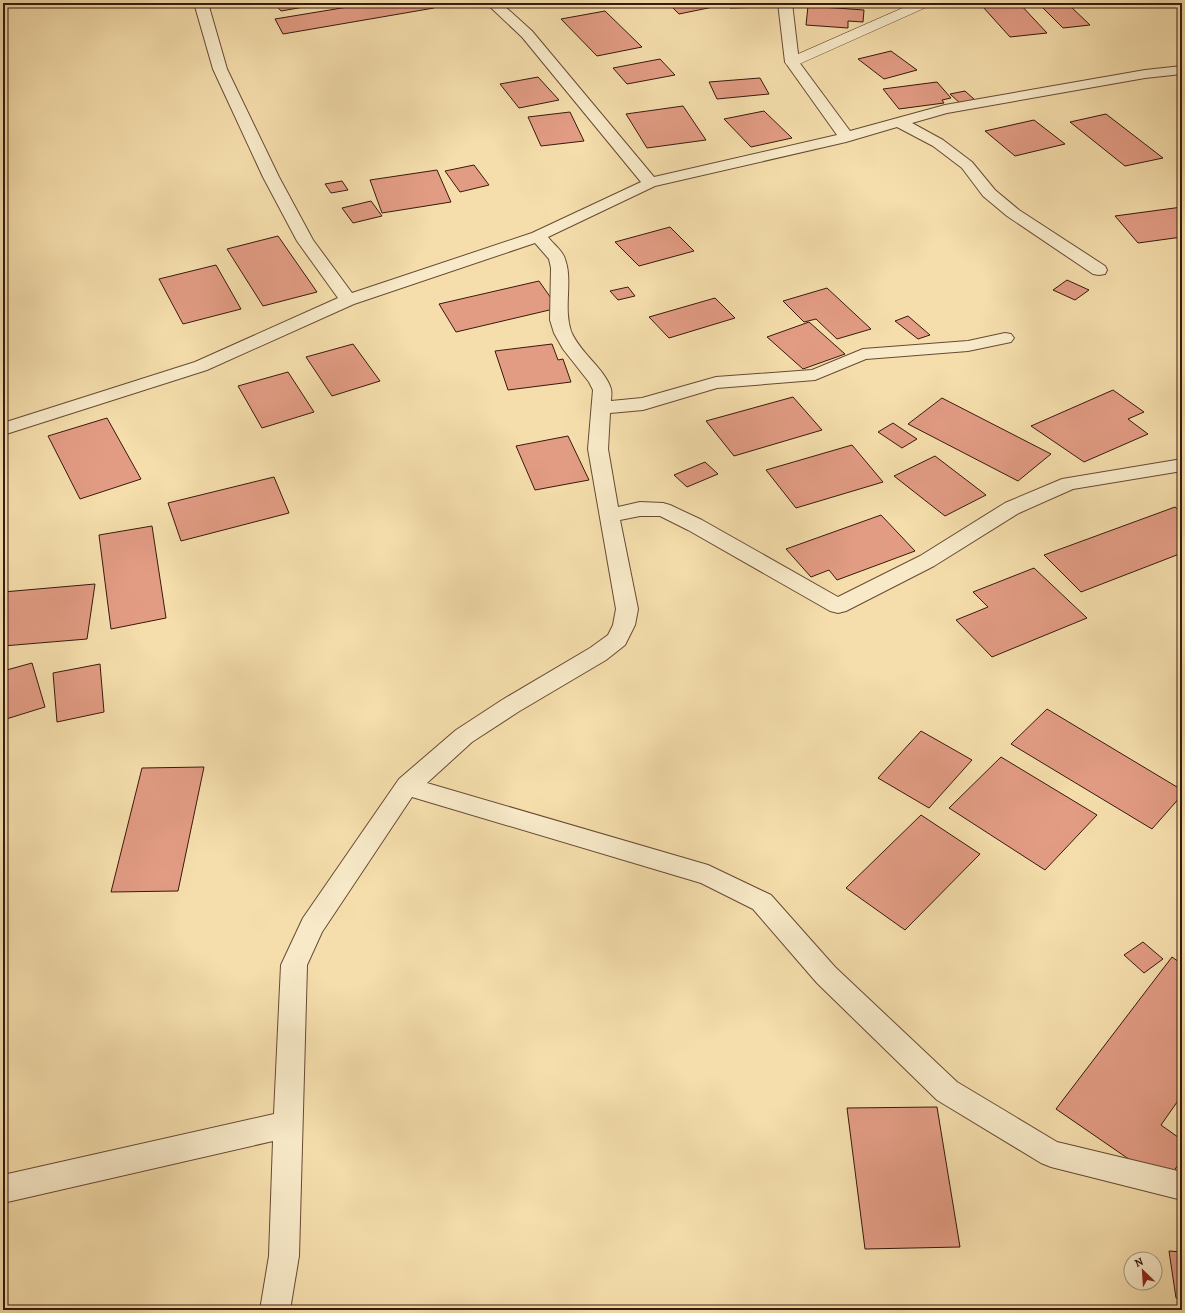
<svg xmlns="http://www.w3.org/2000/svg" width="1185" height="1313" viewBox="0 0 1185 1313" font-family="Alegreya,serif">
	<rect width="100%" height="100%" fill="#f5deac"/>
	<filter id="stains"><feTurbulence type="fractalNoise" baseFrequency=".005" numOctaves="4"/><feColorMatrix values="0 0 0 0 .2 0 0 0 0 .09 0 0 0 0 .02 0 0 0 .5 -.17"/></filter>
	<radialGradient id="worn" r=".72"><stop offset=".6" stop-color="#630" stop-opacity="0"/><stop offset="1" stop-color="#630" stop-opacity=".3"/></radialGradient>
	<g fill="#e29c84" stroke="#38190c">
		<path d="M 274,3 L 327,3 L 281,11 Z"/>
		<path d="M 372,3 L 430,3 L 434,8 L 283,34 L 275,19 Z"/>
		<path d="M 668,3 L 715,3 L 718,6 L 679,14 Z"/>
		<path d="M 729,3 L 767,3 L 768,7 L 730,8 Z"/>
		<path d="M 829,3 L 893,3 L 893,6 Z"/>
		<path d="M 993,3 L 1019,3 L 1047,33 L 1010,37 L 983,7 L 996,6 Z"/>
		<path d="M 1038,3 L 1067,3 L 1090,25 L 1063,28 Z"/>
		<path d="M 808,6 L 864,10 L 863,22 L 848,21 L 848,28 L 806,25 Z"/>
		<path d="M 605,11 L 642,47 L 597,56 L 561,19 Z"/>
		<path d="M 891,51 L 917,70 L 884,79 L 858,59 Z"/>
		<path d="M 660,59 L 675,75 L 627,84 L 613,68 Z"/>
		<path d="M 538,77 L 559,100 L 519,108 L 500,84 Z"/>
		<path d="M 760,78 L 769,94 L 717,99 L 709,82 Z"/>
		<path d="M 937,82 L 951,98 L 942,100 L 944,103 L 899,109 L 883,89 Z"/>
		<path d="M 965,91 L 975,100 L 960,103 L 950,94 Z"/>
		<path d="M 683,106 L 706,140 L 647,148 L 626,114 Z"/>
		<path d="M 764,111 L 792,138 L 751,147 L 724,119 Z"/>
		<path d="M 570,112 L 584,141 L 541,146 L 528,117 Z"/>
		<path d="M 1106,114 L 1163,158 L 1125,166 L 1070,122 Z"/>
		<path d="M 1034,120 L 1065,144 L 1015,156 L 985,131 Z"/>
		<path d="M 474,165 L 489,185 L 460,192 L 445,171 Z"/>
		<path d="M 437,170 L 451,202 L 382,213 L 370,180 Z"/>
		<path d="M 342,181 L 348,190 L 331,193 L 325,184 Z"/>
		<path d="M 371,201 L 382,216 L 353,223 L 342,208 Z"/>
		<path d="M 1182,207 L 1182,237 L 1138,243 L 1115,216 Z"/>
		<path d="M 670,227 L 694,251 L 639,266 L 615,242 Z"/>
		<path d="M 278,236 L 317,292 L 263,306 L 227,249 Z"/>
		<path d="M 216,265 L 241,309 L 183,324 L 159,279 Z"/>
		<path d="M 1067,280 L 1089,290 L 1075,300 L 1053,290 Z"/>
		<path d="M 539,281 L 558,308 L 456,332 L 439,304 Z"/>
		<path d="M 628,287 L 635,296 L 618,300 L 610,291 Z"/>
		<path d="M 827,288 L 871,329 L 837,339 L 816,319 L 804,322 L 783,301 Z"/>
		<path d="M 715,298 L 735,318 L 669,338 L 649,317 Z"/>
		<path d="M 908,316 L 930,335 L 918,339 L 895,321 Z"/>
		<path d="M 809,322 L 845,354 L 803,369 L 767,337 Z"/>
		<path d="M 353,344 L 380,381 L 332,396 L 306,357 Z"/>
		<path d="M 552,344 L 558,360 L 563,359 L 571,382 L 508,390 L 495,351 Z"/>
		<path d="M 288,372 L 314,412 L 262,428 L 238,386 Z"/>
		<path d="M 1113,390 L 1144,412 L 1128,419 L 1148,434 L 1084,462 L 1031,426 Z"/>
		<path d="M 793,397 L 822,430 L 734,456 L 706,421 Z"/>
		<path d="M 942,398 L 1051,454 L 1018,481 L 908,424 Z"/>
		<path d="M 107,418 L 141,479 L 80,499 L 48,436 Z"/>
		<path d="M 893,423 L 917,439 L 902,448 L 878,432 Z"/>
		<path d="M 568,436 L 589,480 L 535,490 L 516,446 Z"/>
		<path d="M 852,445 L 883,482 L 796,508 L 766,470 Z"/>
		<path d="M 935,456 L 986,495 L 945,516 L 894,476 Z"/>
		<path d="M 705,462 L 718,474 L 687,487 L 674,475 Z"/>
		<path d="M 274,477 L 289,513 L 181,541 L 168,503 Z"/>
		<path d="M 1175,507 L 1182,513 L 1182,553 L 1081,592 L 1044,555 Z"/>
		<path d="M 881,515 L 915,551 L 837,580 L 829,570 L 811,577 L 786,549 Z"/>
		<path d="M 152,526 L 166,618 L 111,629 L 99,535 Z"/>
		<path d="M 1034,568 L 1087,618 L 992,657 L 956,620 L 988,607 L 973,592 Z"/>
		<path d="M 95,584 L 87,639 L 3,646 L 3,592 Z"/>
		<path d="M 32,663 L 45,707 L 3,720 L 3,671 Z"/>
		<path d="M 100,664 L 104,712 L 57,722 L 53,673 Z"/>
		<path d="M 1047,709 L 1182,790 L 1182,795 L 1152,829 L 1011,744 Z"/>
		<path d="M 921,731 L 972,760 L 929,808 L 878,778 Z"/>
		<path d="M 1001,757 L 1097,815 L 1045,870 L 949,808 Z"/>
		<path d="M 204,767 L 178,891 L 111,892 L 142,768 Z"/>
		<path d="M 921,815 L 980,854 L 905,930 L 846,888 Z"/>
		<path d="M 1143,942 L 1163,959 L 1144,973 L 1124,955 Z"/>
		<path d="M 1172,957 L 1182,964 L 1182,1095 L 1161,1125 L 1182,1140 L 1182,1159 L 1165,1184 L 1056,1109 Z"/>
		<path d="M 937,1107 L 960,1247 L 865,1249 L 847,1108 Z"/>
		<path d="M 1169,1251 L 1182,1252 L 1182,1299 L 1176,1298 Z"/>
	</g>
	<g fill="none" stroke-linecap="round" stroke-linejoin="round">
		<defs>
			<path id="lane" d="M 914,3 L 931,3 L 929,6 L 797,65 L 787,65 L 785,62 L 787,59 Z"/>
			<path id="street" d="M 194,3 L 208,3 L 227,69 L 279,177 L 313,240 L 352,293 L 532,233 L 641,182 L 522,37 L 486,3 L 501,3 L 532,31 L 654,177 L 837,135 L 785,62 L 778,3 L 792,3 L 799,62 L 850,131 L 945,105 L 1145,70 L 1182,66 L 1182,74 L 1145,78 L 947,113 L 912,123 L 943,140 L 972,162 L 995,190 L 1019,210 L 1105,266 L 1107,270 L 1105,274 L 1099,275 L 1093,274 L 1007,216 L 983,196 L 962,168 L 933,146 L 897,127 L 846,142 L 655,186 L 548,237 C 553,244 563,251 565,259 C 573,280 563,308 571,331 C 579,352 606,370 611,389 C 612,393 611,398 611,401 L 642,398 L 716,377 L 812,370 L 863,349 L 968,341 L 1005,333 L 1011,334 L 1014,338 L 1011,342 L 968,351 L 866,359 L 815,380 L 717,388 L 643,410 L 610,413 L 608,449 L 618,507 L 640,502 L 663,503 L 670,505 L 702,520 L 838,597 L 920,556 L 1005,503 L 1062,479 L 1182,459 L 1182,471 L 1073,489 L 1019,513 L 934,566 L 846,611 L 838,613 L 830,611 L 688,530 L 660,516 L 640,516 L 620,520 L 638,609 L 635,625 L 625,645 L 606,660 L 518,712 L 472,742 L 427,783 L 708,865 L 771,895 L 835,967 L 957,1082 L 1057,1142 L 1182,1172 L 1182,1200 L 1051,1167 L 1041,1163 L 937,1100 L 817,983 L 753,909 L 701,883 L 412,797 L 322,932 L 307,965 L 299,1256 L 290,1310 L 260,1310 L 269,1256 L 273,1141 L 3,1203 L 3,1175 L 274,1114 L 281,965 L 303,918 L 399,779 L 456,730 L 502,700 L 590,648 L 608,635 L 613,625 L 616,609 L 588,449 L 593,390 L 589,382 L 563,349 L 554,333 L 550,320 L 551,268 L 549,259 L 535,243 L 354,304 L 207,370 L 3,435 L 3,423 L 195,362 L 338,298 L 297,241 L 263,177 L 213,69 Z"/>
		</defs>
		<use href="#lane" stroke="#674a34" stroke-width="1"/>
		<use href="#street" stroke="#674a34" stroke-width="2"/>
		<use href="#lane" fill="#f8eac9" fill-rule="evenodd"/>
		<use href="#street" fill="#f8eac9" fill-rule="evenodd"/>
	</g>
	<rect width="1185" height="1313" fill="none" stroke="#f5deac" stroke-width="16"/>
	<rect x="4" y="4" width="1177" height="1305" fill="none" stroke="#38190c" stroke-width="2"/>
	<rect x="8" y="8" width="1169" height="1297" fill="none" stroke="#38190c"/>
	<g transform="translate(1143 1271) rotate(335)"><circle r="19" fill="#f8eac9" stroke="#ab967d"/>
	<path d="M0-3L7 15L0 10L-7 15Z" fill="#8f2418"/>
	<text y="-6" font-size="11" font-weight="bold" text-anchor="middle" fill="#38190c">N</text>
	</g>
	<rect width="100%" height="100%" filter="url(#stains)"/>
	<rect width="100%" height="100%" fill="url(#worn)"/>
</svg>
